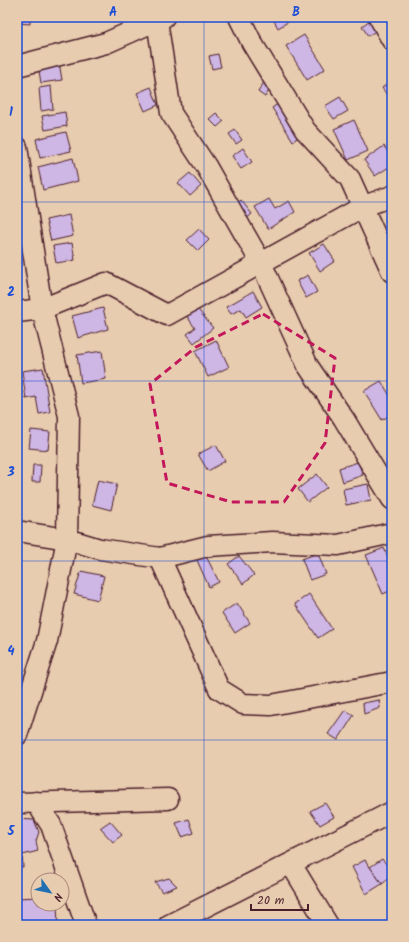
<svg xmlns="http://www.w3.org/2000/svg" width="409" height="942" viewBox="0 0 409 942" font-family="Kalam,sans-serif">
	<rect width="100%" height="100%" fill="#e8ccaf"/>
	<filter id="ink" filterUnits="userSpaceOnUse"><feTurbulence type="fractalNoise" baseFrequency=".025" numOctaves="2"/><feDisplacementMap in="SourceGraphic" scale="8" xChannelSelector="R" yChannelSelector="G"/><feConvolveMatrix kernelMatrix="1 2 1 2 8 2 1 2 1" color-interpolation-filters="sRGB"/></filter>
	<g filter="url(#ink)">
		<g fill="#ceb6e5" stroke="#4a1f2b">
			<path d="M 17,17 L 30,17 L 30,24 L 17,23 Z"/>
			<path d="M 272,17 L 296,17 L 278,28 Z"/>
			<path d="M 370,20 L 377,30 L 368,36 L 362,26 Z"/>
			<path d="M 304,35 L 325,69 L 307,80 L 286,46 Z"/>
			<path d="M 218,54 L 221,67 L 212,69 L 209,56 Z"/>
			<path d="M 59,62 L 62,80 L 41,83 L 38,65 Z"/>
			<path d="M 266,79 L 273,84 L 265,97 L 258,92 Z"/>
			<path d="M 392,80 L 392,98 L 390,99 L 382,88 Z"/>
			<path d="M 51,86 L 53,109 L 41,111 L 39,88 Z"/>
			<path d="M 151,87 L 158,105 L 145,111 L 137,93 Z"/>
			<path d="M 340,97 L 348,111 L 334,119 L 325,106 Z"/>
			<path d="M 282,101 L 303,134 L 293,141 L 272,108 Z"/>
			<path d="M 65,112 L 67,126 L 45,130 L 42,116 Z"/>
			<path d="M 216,113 L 224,121 L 217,127 L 209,119 Z"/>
			<path d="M 354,120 L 368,151 L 348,160 L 334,129 Z"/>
			<path d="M 235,130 L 242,140 L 236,144 L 229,134 Z"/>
			<path d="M 66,132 L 71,151 L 40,158 L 36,139 Z"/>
			<path d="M 384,146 L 392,158 L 392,165 L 375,176 L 364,160 Z"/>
			<path d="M 243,148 L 252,162 L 241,169 L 232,156 Z"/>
			<path d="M 73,158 L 78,181 L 43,190 L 38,167 Z"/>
			<path d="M 190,173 L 201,186 L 190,196 L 178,183 Z"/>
			<path d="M 269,199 L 275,209 L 289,201 L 295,212 L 268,229 L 255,207 Z"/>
			<path d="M 241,200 L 252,214 L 245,220 L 234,206 Z"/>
			<path d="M 69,215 L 73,236 L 51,241 L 46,220 Z"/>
			<path d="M 199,229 L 209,240 L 198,251 L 187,240 Z"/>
			<path d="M 72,243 L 75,260 L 56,263 L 53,246 Z"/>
			<path d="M 324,244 L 335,261 L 320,271 L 309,253 Z"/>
			<path d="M 308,275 L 317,292 L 306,298 L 297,281 Z"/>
			<path d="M 253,291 L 262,307 L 246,317 L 241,309 L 231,314 L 226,307 Z"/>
			<path d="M 196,307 L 213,328 L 194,343 L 187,334 L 195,328 L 186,315 Z"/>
			<path d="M 103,308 L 108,329 L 78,338 L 72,316 Z"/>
			<path d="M 216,340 L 229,367 L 208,377 L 195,351 Z"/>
			<path d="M 102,351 L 106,379 L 81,383 L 77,355 Z"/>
			<path d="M 43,368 L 50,412 L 39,414 L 36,397 L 26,399 L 22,371 Z"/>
			<path d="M 381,381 L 392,399 L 392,414 L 382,420 L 364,391 Z"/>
			<path d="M 31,430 L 50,432 L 48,450 L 29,448 Z"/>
			<path d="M 216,445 L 225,461 L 208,471 L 198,454 Z"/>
			<path d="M 358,462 L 363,475 L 343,482 L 339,468 Z"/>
			<path d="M 33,465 L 41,465 L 40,482 L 32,482 Z"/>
			<path d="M 317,474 L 327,487 L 308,502 L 298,489 Z"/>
			<path d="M 98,480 L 117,484 L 111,510 L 92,505 Z"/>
			<path d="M 368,484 L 371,500 L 346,505 L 343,489 Z"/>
			<path d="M 384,548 L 392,567 L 392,590 L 383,594 L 366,555 Z"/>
			<path d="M 318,553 L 326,574 L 310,580 L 302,559 Z"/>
			<path d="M 205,554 L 219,582 L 209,587 L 196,558 Z"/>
			<path d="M 239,556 L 254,575 L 243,584 L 228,564 Z"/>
			<path d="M 81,571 L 104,576 L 98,600 L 74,594 Z"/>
			<path d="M 309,594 L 332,629 L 318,638 L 295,604 Z"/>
			<path d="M 237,603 L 250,623 L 235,633 L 222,613 Z"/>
			<path d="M 379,700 L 380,708 L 364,714 L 363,703 Z"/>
			<path d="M 345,710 L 354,715 L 338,740 L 328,734 Z"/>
			<path d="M 325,803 L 334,817 L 320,825 L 310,811 Z"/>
			<path d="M 17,819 L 34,820 L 39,832 L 36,841 L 38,851 L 19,856 L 17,845 Z"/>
			<path d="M 189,819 L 194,833 L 182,837 L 176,823 Z"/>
			<path d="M 110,821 L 122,835 L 113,842 L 100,828 Z"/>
			<path d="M 17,853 L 22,853 L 23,867 L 17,867 Z"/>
			<path d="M 382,859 L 392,871 L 392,876 L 382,884 L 370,867 Z"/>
			<path d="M 365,860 L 382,884 L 366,894 L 352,867 Z"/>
			<path d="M 169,878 L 177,886 L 162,892 L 155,882 Z"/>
			<path d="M 38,897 L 38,904 L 57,904 L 58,925 L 17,925 L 17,898 Z"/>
		</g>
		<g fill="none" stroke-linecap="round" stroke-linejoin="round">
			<defs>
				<g id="minor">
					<path d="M 239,17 L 252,43 L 305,130 L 350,179 L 392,272"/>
					<path d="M 379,17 L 392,40"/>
					<path d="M 157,20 L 171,113 L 206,166 L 261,263 L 308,366 L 344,419 L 392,499"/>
					<path d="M 17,66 L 106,43 L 164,17"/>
					<path d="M 17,147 L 42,309 L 69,416 L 67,539 L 47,641 L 17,735"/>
					<path d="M 17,312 L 42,309 L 106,283 L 167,315 L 364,206 L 392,196"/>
					<path d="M 17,531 L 67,539 L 100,549 L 160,558 L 208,546 L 272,542 L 338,545 L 392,533"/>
					<path d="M 160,558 L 219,689 L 243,704 L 271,705 L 392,682"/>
					<path d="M 36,802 L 51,825 L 86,925"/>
					<path d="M 17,803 L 168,799"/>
					<path d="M 291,864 L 328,925"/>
					<path d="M 169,925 L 392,812"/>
				</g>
			</defs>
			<use href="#minor" stroke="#4a1f2b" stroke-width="23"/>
			<use href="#minor" stroke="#e8ccaf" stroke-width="20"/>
		</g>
	</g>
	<path fill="none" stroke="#c2185b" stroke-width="3" stroke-dasharray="8 5" stroke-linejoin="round" d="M 263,314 L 335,358 L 325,443 L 284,502 L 231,502 L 167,483 L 150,384 L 196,347 Z"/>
	<path fill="none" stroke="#1d4ed8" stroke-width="1" stroke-opacity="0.55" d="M 204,17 L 204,925M 17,202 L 392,202M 17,381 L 392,381M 17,561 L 392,561M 17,740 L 392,740"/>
	<rect width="409" height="942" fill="none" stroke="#e8ccaf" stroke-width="44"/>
	<g transform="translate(50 892) rotate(123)"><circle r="19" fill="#e8ccaf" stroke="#a9877a"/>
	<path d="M0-3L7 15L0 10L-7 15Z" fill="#1f6fb2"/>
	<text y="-6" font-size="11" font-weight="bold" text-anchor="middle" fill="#4a1f2b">N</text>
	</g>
	<path d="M251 904v6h57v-6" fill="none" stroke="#4a1f2b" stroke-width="2"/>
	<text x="257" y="904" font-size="12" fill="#4a1f2b" stroke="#e8ccaf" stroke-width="3" paint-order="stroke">20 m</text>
	<rect x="22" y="22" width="365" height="898" fill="none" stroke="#1d4ed8" stroke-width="1.5"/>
	<g font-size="13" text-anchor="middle" font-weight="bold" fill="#1d4ed8">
		<text x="113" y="16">A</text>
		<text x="296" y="16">B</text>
		<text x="11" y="116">1</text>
		<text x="11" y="296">2</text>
		<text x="11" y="476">3</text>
		<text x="11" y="655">4</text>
		<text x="11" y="835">5</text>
	</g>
</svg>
